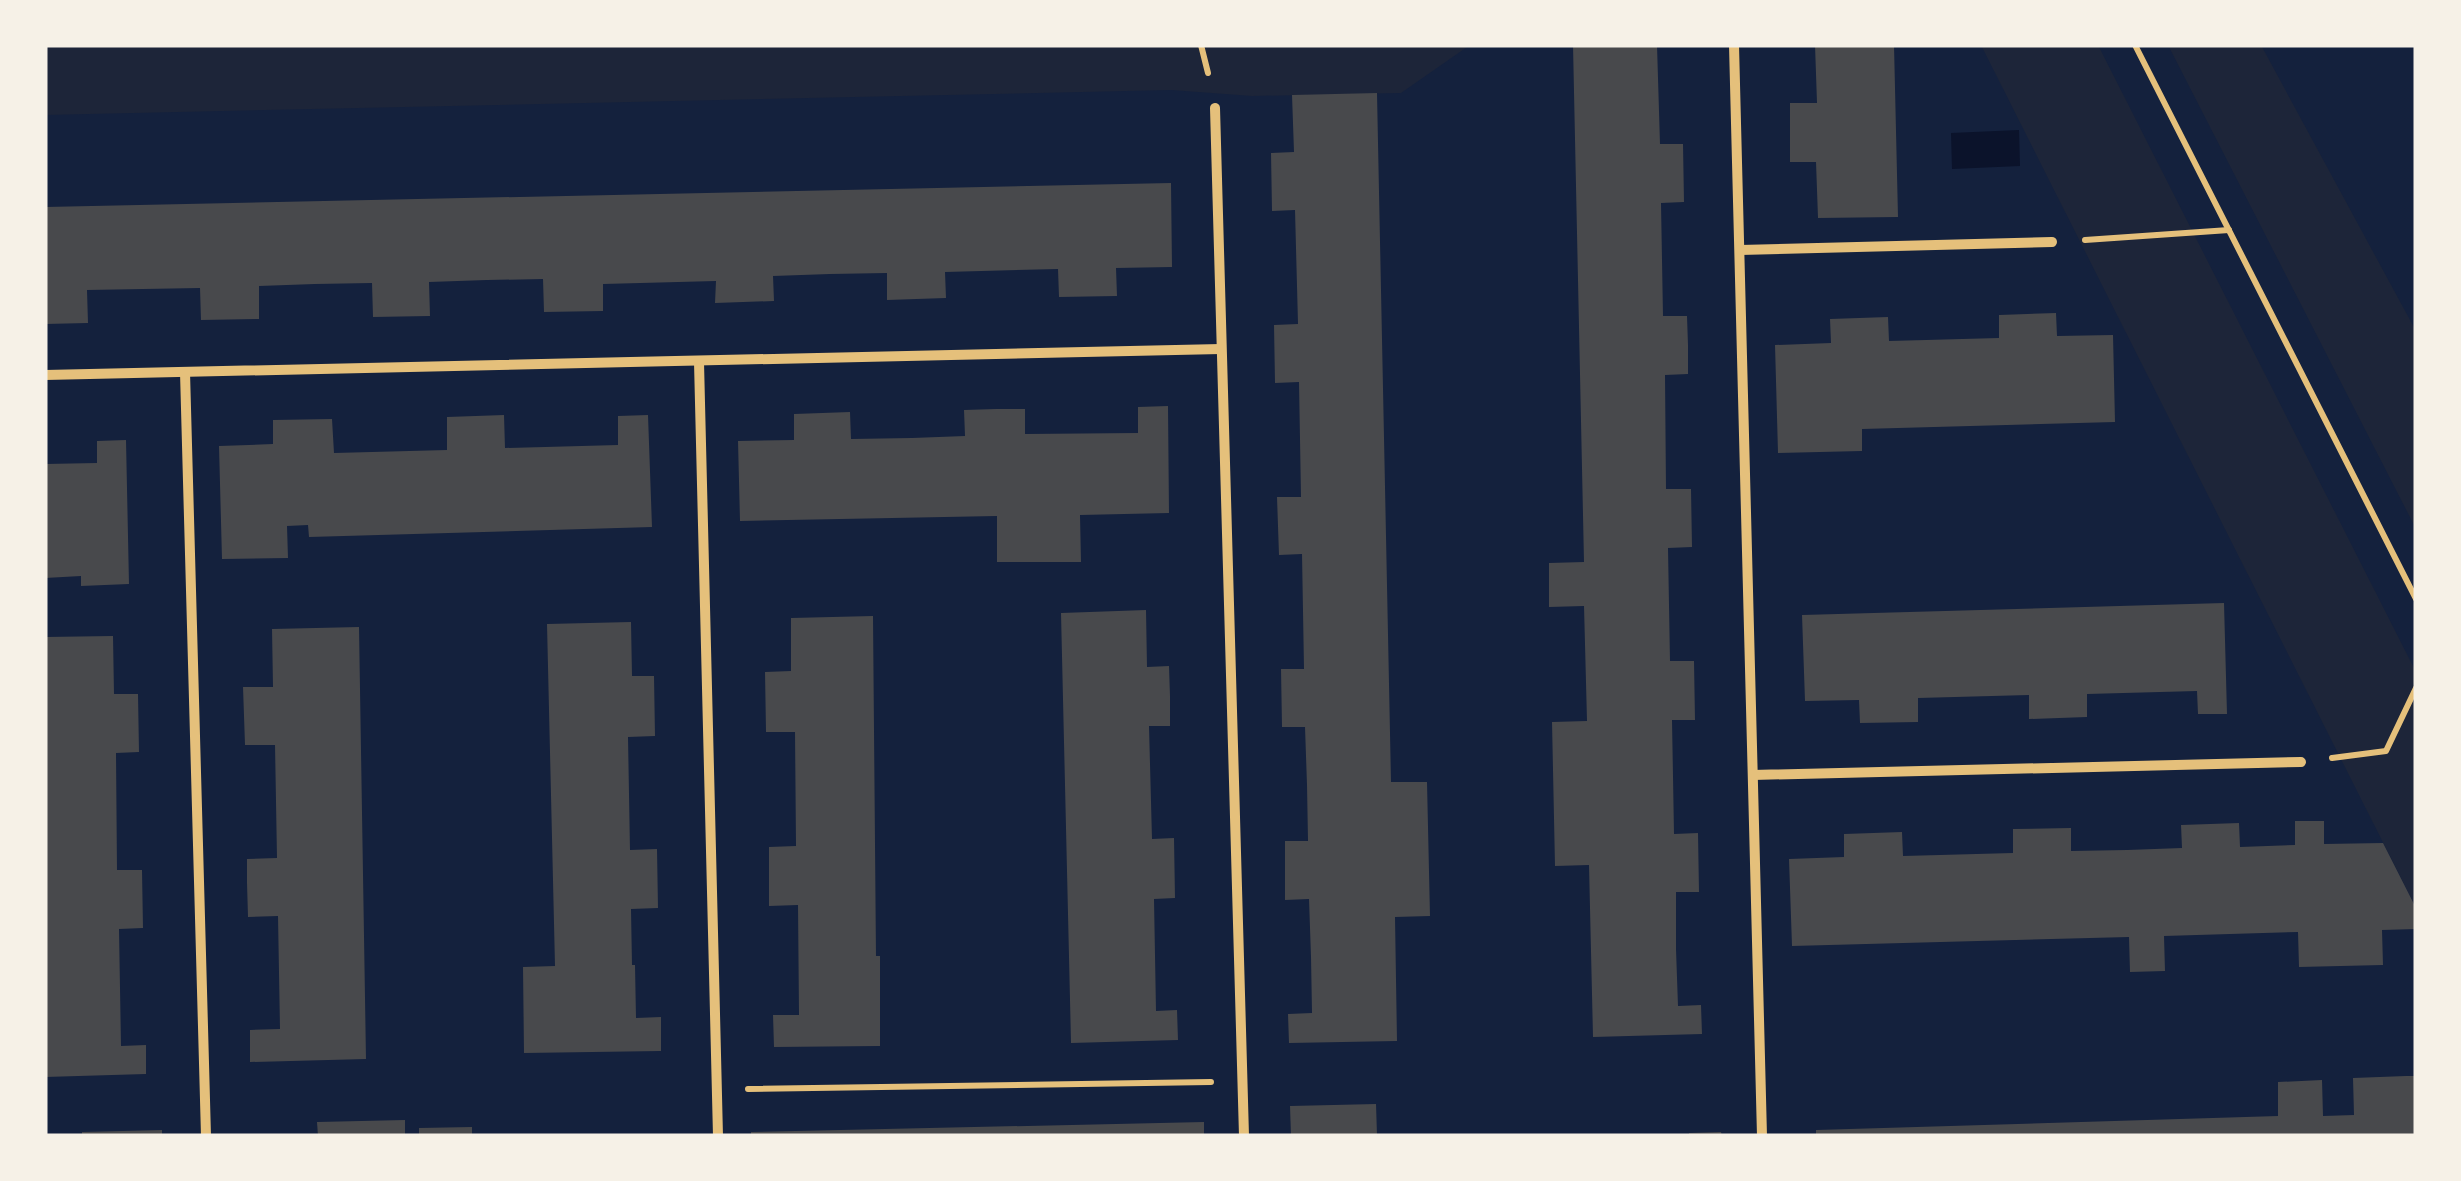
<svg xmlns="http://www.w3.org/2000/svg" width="2461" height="1181" viewBox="0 0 2461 1181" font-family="'PT Sans Narrow',sans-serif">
	<rect width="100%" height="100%" fill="#14213d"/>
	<g fill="#1d2539">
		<path d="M 45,45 L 1470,45 L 1401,93 L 1252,96 L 1171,90 L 45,115 Z"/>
		<path d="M 1981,45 L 2098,45 L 2416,672 L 2416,908 Z"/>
		<path d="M 2168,45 L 2261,45 L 2416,331 L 2416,529 Z"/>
	</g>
	<path fill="#0b132b" d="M 2019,130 L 2020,166 L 1952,169 L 1951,133 Z"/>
	<g fill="#48494c">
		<path d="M 1573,45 L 1657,45 L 1660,144 L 1683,144 L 1684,202 L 1661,203 L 1663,316 L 1687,316 L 1688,345 L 1688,374 L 1665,375 L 1666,489 L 1691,489 L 1692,547 L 1668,548 L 1670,661 L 1694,661 L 1695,720 L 1672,720 L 1673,776 L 1674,834 L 1698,833 L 1699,892 L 1676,892 L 1676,949 L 1678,1006 L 1701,1005 L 1702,1034 L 1593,1037 L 1589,865 L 1555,866 L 1552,722 L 1587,721 L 1584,606 L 1549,607 L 1549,563 L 1584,562 Z"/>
		<path d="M 1815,45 L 1894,45 L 1898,217 L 1818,218 L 1816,162 L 1790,162 L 1790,103 L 1817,103 Z"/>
		<path d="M 1377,93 L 1391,782 L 1427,782 L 1430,916 L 1395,917 L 1397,1041 L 1289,1043 L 1288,1014 L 1312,1013 L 1311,957 L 1309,899 L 1285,900 L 1285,841 L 1308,841 L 1307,785 L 1305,727 L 1282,727 L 1281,669 L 1304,669 L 1302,554 L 1279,555 L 1277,497 L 1301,497 L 1299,382 L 1275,383 L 1274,325 L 1298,324 L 1295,210 L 1272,211 L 1271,153 L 1294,152 L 1292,95 Z"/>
		<path d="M 1171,183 L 1172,267 L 1116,268 L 1117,296 L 1059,297 L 1058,269 L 945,272 L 946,298 L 887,300 L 887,273 L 830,274 L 773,276 L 774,301 L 715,303 L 716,281 L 603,284 L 603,311 L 544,312 L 543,279 L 487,280 L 429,282 L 430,316 L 373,317 L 372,283 L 315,284 L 259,286 L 259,319 L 201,320 L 200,288 L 87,290 L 88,323 L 45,324 L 45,207 Z"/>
		<path d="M 2056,313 L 2057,336 L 2113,335 L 2115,422 L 1862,429 L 1862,451 L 1778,453 L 1775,345 L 1831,343 L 1830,319 L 1888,317 L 1889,341 L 1999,338 L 1999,315 Z"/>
		<path d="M 1168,406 L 1169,513 L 1080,515 L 1081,562 L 997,562 L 997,516 L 740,521 L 738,441 L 794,440 L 794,414 L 850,412 L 851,439 L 912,438 L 965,436 L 964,410 L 996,409 L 1025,409 L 1025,434 L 1138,433 L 1138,407 Z"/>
		<path d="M 504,415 L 505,448 L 618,445 L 618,416 L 648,415 L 652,527 L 309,537 L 308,525 L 287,526 L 288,558 L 222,559 L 219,446 L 273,444 L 273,420 L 332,419 L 334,453 L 447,450 L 447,417 Z"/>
		<path d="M 126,440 L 129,584 L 81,586 L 81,576 L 45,578 L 45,464 L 97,463 L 97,441 Z"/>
		<path d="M 2224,603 L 2227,714 L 2198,714 L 2197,691 L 2087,694 L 2087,717 L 2029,719 L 2029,695 L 1918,698 L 1918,722 L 1860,723 L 1859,700 L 1805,701 L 1802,615 Z"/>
		<path d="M 1146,610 L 1147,667 L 1169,666 L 1170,696 L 1170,726 L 1149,726 L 1152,839 L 1174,838 L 1175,898 L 1154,899 L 1156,1011 L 1177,1010 L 1178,1040 L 1071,1043 L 1061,613 Z"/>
		<path d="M 873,616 L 876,956 L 880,956 L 880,1046 L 774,1047 L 773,1015 L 799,1015 L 798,905 L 769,906 L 769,847 L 796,846 L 795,732 L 766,732 L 765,672 L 791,671 L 791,618 Z"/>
		<path d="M 631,622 L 632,676 L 654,676 L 655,736 L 628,737 L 630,850 L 657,849 L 658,908 L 631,909 L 632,965 L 635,965 L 636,1018 L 661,1017 L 661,1051 L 524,1053 L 523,967 L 555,966 L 547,624 Z"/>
		<path d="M 359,627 L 366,1059 L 250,1062 L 250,1030 L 280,1029 L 278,916 L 248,917 L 247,883 L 247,859 L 277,858 L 275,745 L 245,745 L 243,687 L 273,687 L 272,629 Z"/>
		<path d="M 113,636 L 114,694 L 138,694 L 139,752 L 116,753 L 117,870 L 142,870 L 143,928 L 119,929 L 121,1046 L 146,1045 L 146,1074 L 45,1077 L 45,637 Z"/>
		<path d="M 2295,821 L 2324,821 L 2324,844 L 2383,843 L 2416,908 L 2416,929 L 2382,930 L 2383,965 L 2299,967 L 2298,932 L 2164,936 L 2165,971 L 2130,972 L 2129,937 L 1792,946 L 1789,859 L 1844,857 L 1844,834 L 1902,832 L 1903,856 L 2013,853 L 2013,829 L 2071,828 L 2071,851 L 2127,850 L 2182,848 L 2181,825 L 2239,823 L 2240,847 L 2295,845 Z"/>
		<path d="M 2406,1076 L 2416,1076 L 2416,1136 L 1816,1136 L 1816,1130 L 2278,1116 L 2278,1082 L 2322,1080 L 2323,1116 L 2354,1115 L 2353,1078 Z"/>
		<path d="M 1376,1104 L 1377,1136 L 1291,1136 L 1290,1106 Z"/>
		<path d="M 405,1120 L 405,1136 L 318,1136 L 317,1122 Z"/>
		<path d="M 1204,1122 L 1204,1136 L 751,1136 L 751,1132 Z"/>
		<path d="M 472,1127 L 472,1136 L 419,1136 L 419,1128 Z"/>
		<path d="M 162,1130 L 162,1136 L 82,1136 L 82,1132 Z"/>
		<path d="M 1721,1132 L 1722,1136 L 1689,1136 L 1689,1133 Z"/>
	</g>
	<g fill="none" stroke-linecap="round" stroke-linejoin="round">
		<g stroke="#e5c07b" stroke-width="6">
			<path d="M 1201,45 L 1208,73"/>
			<path d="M 2135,45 L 2416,599"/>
			<path d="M 2085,240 L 2229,230"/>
			<path d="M 2332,758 L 2386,751 L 2416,688"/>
			<path d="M 748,1089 L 1211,1082"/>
		</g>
		<g stroke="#e5c07b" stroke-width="10">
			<path d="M 1734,45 L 1762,1136"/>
			<path d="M 1215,108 L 1244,1136"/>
			<path d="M 1740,250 L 2052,242"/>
			<path d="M 699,362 L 718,1136"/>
			<path d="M 185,372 L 206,1136"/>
			<path d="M 45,375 L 1221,349"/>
			<path d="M 1753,775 L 2301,762"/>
		</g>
	</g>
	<rect width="2461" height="1181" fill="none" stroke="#f6f1e7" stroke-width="95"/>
</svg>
